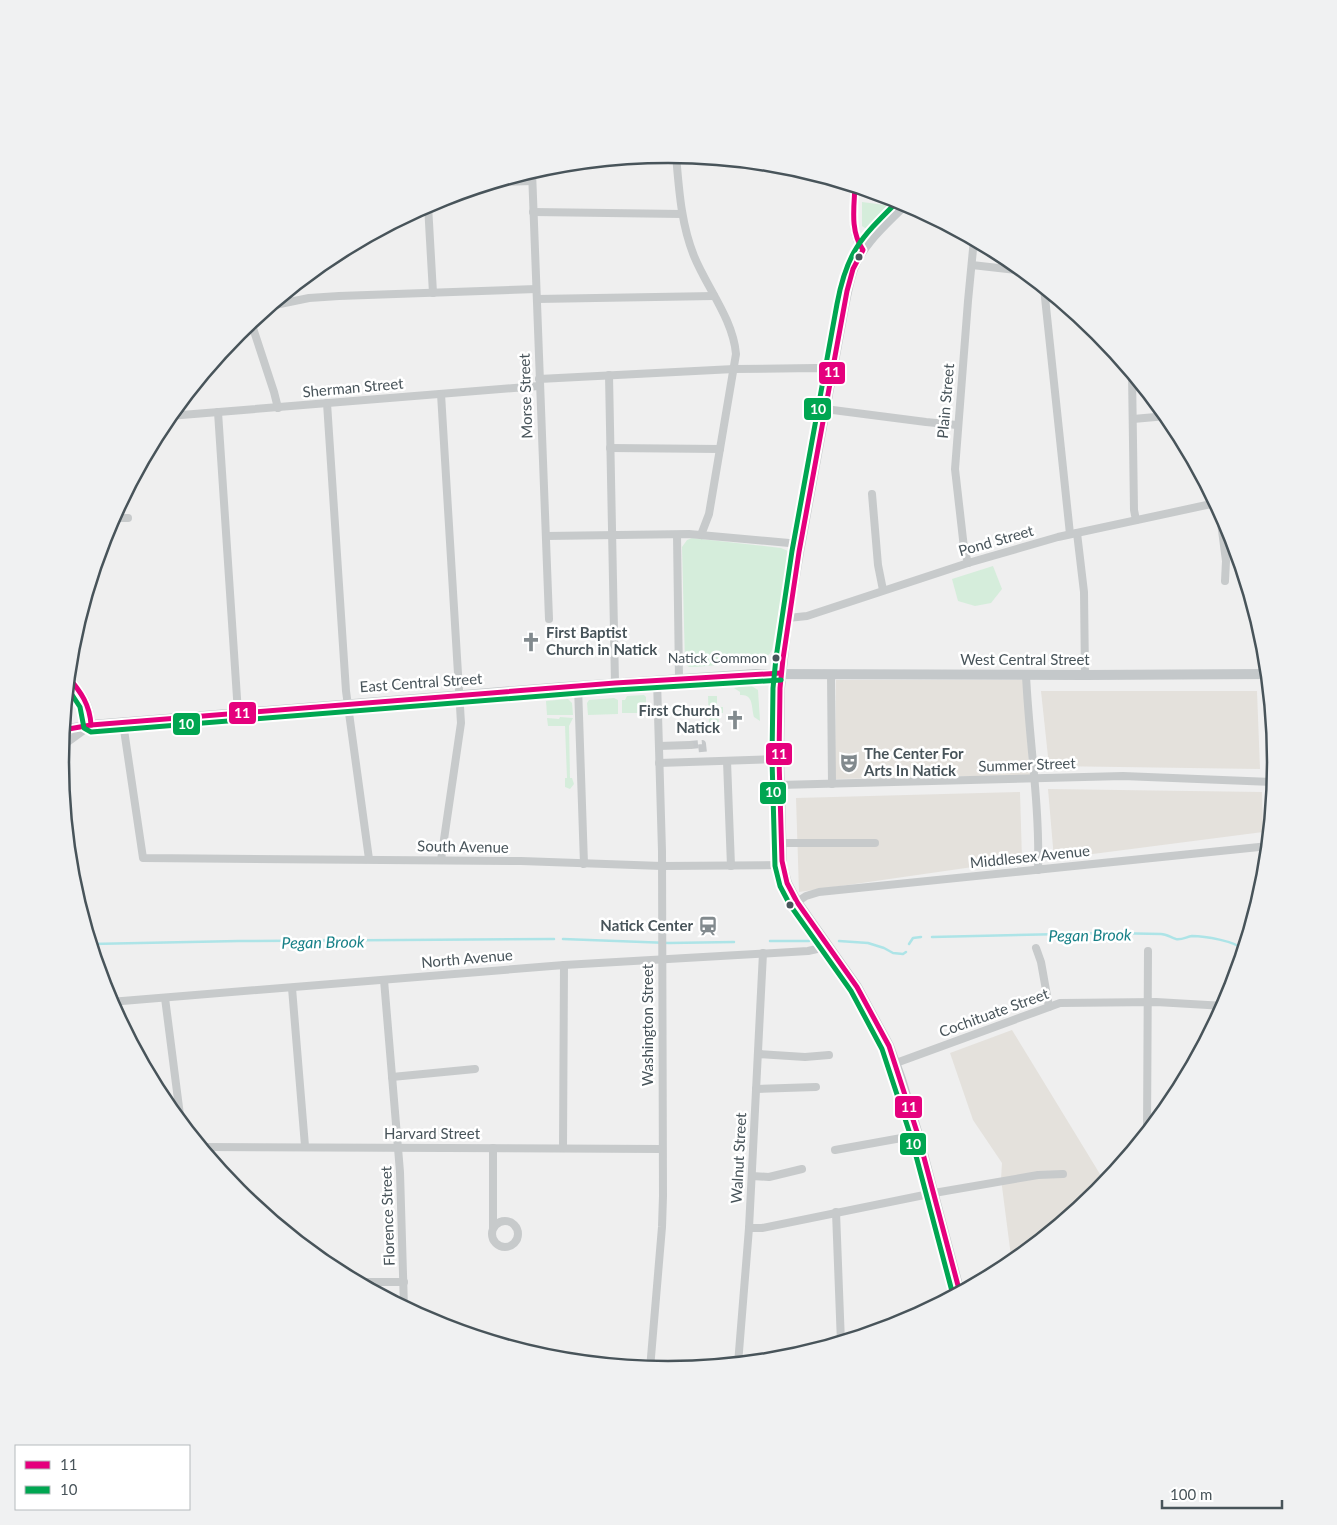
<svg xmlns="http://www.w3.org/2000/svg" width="1337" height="1525" viewBox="0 0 1337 1525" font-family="Lato,sans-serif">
	<rect width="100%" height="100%" fill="#efefef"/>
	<g fill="#e4e1dc">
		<path d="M 836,680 L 1023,680 L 1030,775 L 835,779 Z"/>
		<path d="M 1041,691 L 1257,691 L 1260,769 L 1049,766 Z"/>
		<path d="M 1048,789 L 1262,792 L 1263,832 L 1054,859 Z"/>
		<path d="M 1020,792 L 1022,860 L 799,892 L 796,798 Z"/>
		<path d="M 1012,1030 L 1106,1184 L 1099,1193 L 1012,1264 L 1001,1179 L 1002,1163 L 973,1120 L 950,1053 Z"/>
	</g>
	<g fill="#d5eddb">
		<path d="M 862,202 L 893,206 L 874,226 L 868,230 L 862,226 Z"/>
		<path d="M 692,538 L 781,548 L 788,551 L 789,555 L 772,650 C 768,657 763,660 755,662 L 695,667 L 689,667 L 685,664 L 682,547 L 687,540 Z"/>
		<path d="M 993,566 L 1002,589 L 991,603 L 975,606 L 958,601 L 952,579 Z"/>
		<path d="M 750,685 L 758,690 L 760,721 L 754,717 C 751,707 754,694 740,695 L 740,692 L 734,688 Z"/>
		<path d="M 644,695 L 646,697 L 646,713 L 622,713 L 622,700 L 625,700 L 627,696 Z"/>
		<path d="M 708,696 L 717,696 L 717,707 L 723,707 L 723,713 L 718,713 L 719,723 L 709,723 Z"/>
		<path d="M 614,698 L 618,700 L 618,714 L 588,715 L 587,703 L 589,700 Z"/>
		<path d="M 568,699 L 572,703 L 573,715 L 547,715 L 546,701 Z"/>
		<path d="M 560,717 L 573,718 L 569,726 L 570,778 L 572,778 L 574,784 L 570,789 L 565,787 L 565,778 L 567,778 L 565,726 L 548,726 L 547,718 L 559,719 Z"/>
	</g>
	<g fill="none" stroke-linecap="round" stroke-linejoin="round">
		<g stroke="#ade4e7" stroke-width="2.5">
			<path d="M 932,937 L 1110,933 L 1161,934 C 1167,934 1171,938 1176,939 C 1182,940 1186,937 1192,936 C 1204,936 1236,941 1244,950"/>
			<path d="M 563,939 L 669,943 L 734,942"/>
			<path d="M 770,941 L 809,941"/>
			<path d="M 839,941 L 868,943 L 884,948 L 893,953 L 903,954 L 906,952"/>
			<path d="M 91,944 L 239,941 L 554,939"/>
			<path d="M 909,944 L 913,938 L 921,937"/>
		</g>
		<path stroke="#c5c8ca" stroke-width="8" stroke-dasharray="8 4" stroke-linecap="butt" d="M 690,745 L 702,744 L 703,753"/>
		<g stroke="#c7cacb" stroke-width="8">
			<path d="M 676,155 C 679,189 681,224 694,256 C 707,288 733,319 736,354 L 709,514 L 701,535"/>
			<path d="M 532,171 L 549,619"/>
			<path d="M 497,182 L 532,181"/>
			<path d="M 855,186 C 855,206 849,234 863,250"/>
			<path d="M 428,205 L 433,293"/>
			<path d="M 533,212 L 682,214"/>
			<path d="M 972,265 L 1024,271"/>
			<path d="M 1044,288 L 1070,534"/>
			<path d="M 537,299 L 714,296"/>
			<path d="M 270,306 L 309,298 L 339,296 L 536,289"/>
			<path d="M 251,322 L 274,392 L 278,408"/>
			<path d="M 1132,373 L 1134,510 L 1136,520"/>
			<path d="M 609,375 L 615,683"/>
			<path d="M 539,379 L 734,369 L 816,368 L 832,370"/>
			<path d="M 327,403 L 346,691 L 369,859"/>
			<path d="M 825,409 L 926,422 L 957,425"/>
			<path d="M 218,412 L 238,713"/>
			<path d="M 169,416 L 539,386"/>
			<path d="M 1133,419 L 1167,416"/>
			<path d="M 610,448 L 720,449"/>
			<path d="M 872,494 L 878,565 L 883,590"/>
			<path d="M 1219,507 L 1226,561 L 1225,581"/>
			<path d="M 113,518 L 128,518"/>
			<path d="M 1077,533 L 1084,592 L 1085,675"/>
			<path d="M 677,535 L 679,679"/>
			<path d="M 546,536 L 689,534 L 800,544"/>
			<path d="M 968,563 L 964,548 L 955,469 L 968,301 L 974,239"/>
			<path d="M 788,618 L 807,616 L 968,563 L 1058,537 L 1216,503"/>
			<path d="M 831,674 L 832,784"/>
			<path d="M 1026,675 C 1029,740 1040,805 1038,870"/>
			<path d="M 578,686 L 584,864"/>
			<path d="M 123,723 L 143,858 L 521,861 L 662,866 L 782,865"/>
			<path d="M 62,746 L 91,725 C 91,704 81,692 68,676"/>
			<path d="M 659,746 L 690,745"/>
			<path d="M 727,761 L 731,866"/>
			<path d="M 659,763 L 779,759"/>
			<path d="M 779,785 L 1123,776 L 1275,782"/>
			<path d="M 780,843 L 875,843"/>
			<path d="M 441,860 L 461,723 L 441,394"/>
			<path d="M 797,902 L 806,896 L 819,892 L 1269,846"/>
			<path d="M 1036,948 L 1041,962 L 1049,1007"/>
			<path d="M 384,980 L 400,1172 L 404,1308"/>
			<path d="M 292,988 L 305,1146"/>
			<path d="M 165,998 L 181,1123"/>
			<path d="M 110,1002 L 564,965 L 808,951 L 817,949 L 826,944"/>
			<path d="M 758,1054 L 805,1057 L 829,1055"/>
			<path d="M 896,1063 L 1060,1003 L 1156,1002 L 1225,1006"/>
			<path d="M 392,1077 L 475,1069"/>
			<path d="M 756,1089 L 816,1087"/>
			<path d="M 1147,1134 L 1148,951"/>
			<path d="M 201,1147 L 662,1149"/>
			<path d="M 563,1148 L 564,965"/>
			<path d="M 835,1150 L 918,1135"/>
			<path d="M 752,1176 L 769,1177 L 802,1169"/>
			<path d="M 836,1212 L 841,1343"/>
			<circle cx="505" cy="1234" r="13"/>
			<path d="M 493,1228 L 493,1148"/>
			<path d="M 749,1228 L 762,1228 L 934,1193 L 1038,1175 L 1063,1174"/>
			<path d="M 355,1282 L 404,1282"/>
			<path d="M 738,1364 L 749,1228 L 763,953"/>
			<path d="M 650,1369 L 662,1227 L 663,1196 L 662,851 L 657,680"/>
		</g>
		<g stroke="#c4c8ca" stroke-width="10">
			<path d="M 906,203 C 887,223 863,242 853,269 C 848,284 845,301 842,318 L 799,552 L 788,618 L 783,659 L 780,688 L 779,759 L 782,865 L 787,883 L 797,902 L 857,987 L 889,1046 L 901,1079 L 918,1135 L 960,1293"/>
			<path d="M 63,730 L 91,725 L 564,687 L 756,674 L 1085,675 L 1268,674"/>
		</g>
		<defs>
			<g id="bus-1">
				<path d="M 855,186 C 854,208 850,231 863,250 L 853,269 L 847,291 L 799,552 L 783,659 L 780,688 L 779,759 L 782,861 L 787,883 L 797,902 L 857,987 L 889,1046 L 918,1135 L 960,1293"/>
				<path d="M 68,677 C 81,692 90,705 91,725"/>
				<path d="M 63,730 L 91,725 L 615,683 L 781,673"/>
			</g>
			<g id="bus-2">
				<path d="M 899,200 C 862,237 847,250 837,304 L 792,551 L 776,658 L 773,688 L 772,759 L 775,866 L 780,886 L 790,905 L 851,991 L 882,1049 L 911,1137 L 953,1295"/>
				<path d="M 67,687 L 80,707 L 84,728 L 91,732 L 616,690 L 781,680"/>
			</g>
		</defs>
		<use href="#bus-1" stroke="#fff" stroke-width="9"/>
		<use href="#bus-2" stroke="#fff" stroke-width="9"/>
		<use href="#bus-1" stroke="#e5007d" stroke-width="5"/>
		<use href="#bus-2" stroke="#00a651" stroke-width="5"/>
	</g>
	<defs>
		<symbol id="church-bare" viewBox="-9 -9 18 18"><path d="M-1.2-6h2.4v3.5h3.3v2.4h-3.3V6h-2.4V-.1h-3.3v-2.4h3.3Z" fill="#828a8e" stroke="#fff" stroke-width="2.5" paint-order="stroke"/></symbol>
		<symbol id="theatre-bare" viewBox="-9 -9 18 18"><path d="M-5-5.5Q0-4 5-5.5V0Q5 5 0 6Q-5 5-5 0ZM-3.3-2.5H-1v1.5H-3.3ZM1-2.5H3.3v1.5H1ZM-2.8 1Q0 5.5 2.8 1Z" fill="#828a8e" stroke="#fff" stroke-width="2.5" paint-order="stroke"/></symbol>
		<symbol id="station-bare" viewBox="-9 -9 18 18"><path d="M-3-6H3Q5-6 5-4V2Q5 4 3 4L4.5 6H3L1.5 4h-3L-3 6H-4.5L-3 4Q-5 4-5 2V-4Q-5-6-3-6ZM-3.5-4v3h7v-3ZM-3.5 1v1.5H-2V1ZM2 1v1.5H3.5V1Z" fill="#828a8e" stroke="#fff" stroke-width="2.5" paint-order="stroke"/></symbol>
	</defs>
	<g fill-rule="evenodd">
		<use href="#church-bare" x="517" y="628" width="28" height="28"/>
		<use href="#church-bare" x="721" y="706" width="28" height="28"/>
		<use href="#theatre-bare" x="835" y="749" width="28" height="28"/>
		<use href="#station-bare" x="694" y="912" width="28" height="28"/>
	</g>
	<g fill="#48545a" stroke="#fff" stroke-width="2">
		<circle cx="859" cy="257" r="4.5"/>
		<circle cx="776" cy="658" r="4.5"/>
		<circle cx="790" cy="905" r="4.5"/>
	</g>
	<g text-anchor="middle" stroke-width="5" stroke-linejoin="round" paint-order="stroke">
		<g font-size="14" fill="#48545a" stroke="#fff" text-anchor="end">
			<text x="767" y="663">Natick Common</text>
		</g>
		<g font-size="15" fill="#48545a" stroke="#fff">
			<text transform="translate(353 388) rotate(-5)" y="5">Sherman Street</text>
			<text transform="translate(526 396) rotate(-92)" y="5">Morse Street</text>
			<text transform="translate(946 401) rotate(-85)" y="5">Plain Street</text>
			<text transform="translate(996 541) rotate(-16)" y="5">Pond Street</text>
			<text x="1025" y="665">West Central Street</text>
			<text transform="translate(421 683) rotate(-4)" y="5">East Central Street</text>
			<text transform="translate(1027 765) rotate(-2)" y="5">Summer Street</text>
			<text transform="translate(463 847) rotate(1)" y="5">South Avenue</text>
			<text transform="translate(1030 857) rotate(-6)" y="5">Middlesex Avenue</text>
			<text transform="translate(467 959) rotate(-5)" y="5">North Avenue</text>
			<text transform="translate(994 1013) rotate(-20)" y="5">Cochituate Street</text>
			<text transform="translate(648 1025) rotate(-90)" y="5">Washington Street</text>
			<text x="432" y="1139">Harvard Street</text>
			<text transform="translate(739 1158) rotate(-87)" y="5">Walnut Street</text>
			<text transform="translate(388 1216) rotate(-92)" y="5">Florence Street</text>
		</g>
		<g font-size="15" font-weight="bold" fill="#48545a" stroke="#fff" text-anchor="start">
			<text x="546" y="638">First Baptist<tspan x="546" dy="17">Church in Natick</tspan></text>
			<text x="720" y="716" text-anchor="end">First Church<tspan x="720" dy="17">Natick</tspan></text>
			<text x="864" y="759">The Center For<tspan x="864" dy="17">Arts In Natick</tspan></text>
			<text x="693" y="931" text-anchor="end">Natick Center</text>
		</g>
		<g font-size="16" font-style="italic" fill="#178087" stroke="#fff">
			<text transform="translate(1090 935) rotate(-1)" y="6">Pegan Brook</text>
			<text transform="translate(323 942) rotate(-1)" y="6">Pegan Brook</text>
		</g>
	</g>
	<path d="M0 0H1337V1525H0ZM69 762a599 599 0 1 1 1198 0a599 599 0 1 1-1198 0Z" fill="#f0f1f2" fill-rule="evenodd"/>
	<path fill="none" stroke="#48545a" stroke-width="2.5" d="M69 762a599 599 0 1 1 1198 0a599 599 0 1 1-1198 0Z"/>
	<g stroke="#fff" stroke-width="2">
		<rect x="818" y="361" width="28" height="24" rx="5" fill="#e5007d"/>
		<rect x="803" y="397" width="29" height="24" rx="5" fill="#00a651"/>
		<rect x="228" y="701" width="29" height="24" rx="5" fill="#e5007d"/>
		<rect x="172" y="712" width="29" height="24" rx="5" fill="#00a651"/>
		<rect x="765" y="742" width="28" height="24" rx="5" fill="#e5007d"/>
		<rect x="759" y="781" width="28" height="24" rx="5" fill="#00a651"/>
		<rect x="894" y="1095" width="29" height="24" rx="5" fill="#e5007d"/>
		<rect x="899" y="1132" width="28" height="24" rx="5" fill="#00a651"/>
	</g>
	<g font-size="14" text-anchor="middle" font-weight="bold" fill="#fff">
		<text x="832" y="377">11</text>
		<text x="818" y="414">10</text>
		<text x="242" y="718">11</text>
		<text x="186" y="729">10</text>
		<text x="779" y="759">11</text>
		<text x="773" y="797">10</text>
		<text x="909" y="1112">11</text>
		<text x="913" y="1149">10</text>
	</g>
	<rect x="15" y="1445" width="175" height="65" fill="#ffffff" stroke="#b6bbbd"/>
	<rect x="25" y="1461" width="25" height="8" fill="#e5007d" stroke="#b6bbbd"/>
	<text x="60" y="1470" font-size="15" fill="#48545a">11</text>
	<rect x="25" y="1486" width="25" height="8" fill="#00a651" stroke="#b6bbbd"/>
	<text x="60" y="1495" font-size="15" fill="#48545a">10</text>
	<path d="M1162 1500v8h120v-8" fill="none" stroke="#48545a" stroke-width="2.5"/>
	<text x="1170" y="1500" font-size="15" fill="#48545a" stroke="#ffffff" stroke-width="4" paint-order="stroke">100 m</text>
</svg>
